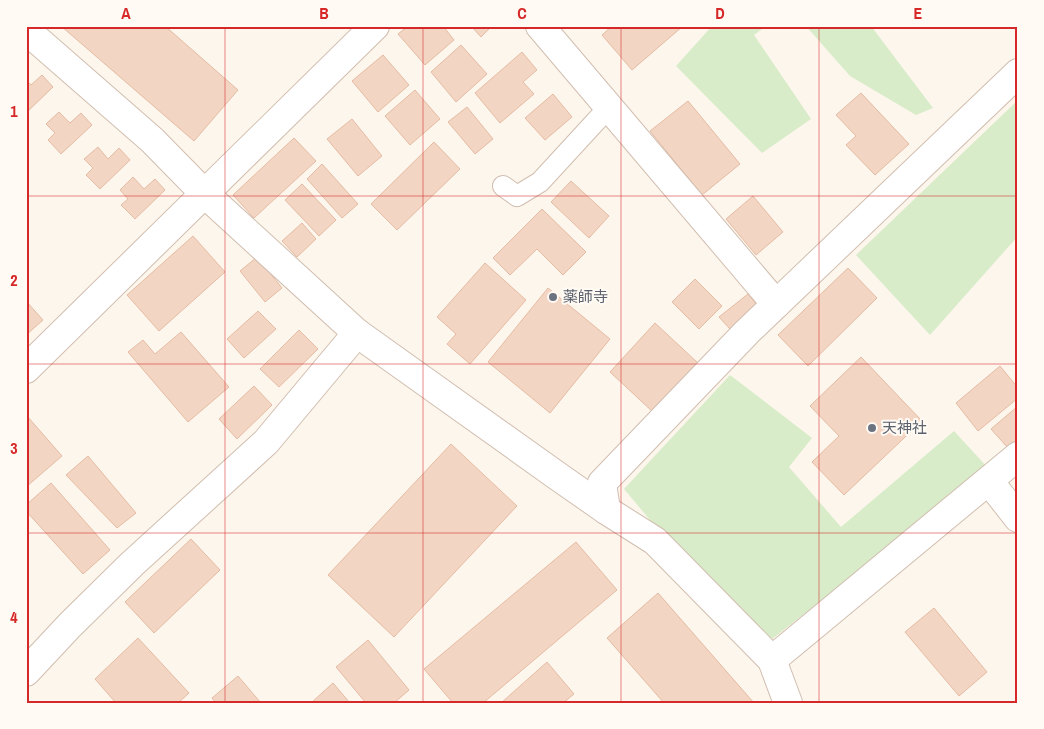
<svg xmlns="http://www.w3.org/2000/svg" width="1044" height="729" viewBox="0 0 1044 729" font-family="'Archivo Narrow','Noto Sans JP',sans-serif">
	<rect width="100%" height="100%" fill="#fdf6ec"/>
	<g fill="#d8ecc9">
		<path d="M 712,26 L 766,26 L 754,35 L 811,119 L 762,153 L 676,66 Z"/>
		<path d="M 806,26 L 871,26 L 933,108 L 916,115 L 850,76 Z"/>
		<path d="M 1018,100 L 1018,236 L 930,335 L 856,255 Z"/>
		<path d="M 730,375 L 812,438 L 789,467 L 841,527 L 954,431 L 989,469 L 767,643 L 655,526 L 624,489 Z"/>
	</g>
	<g fill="#f3d5c3" stroke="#e6bba3">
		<path d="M 61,26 L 165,26 L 238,90 L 194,141 Z"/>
		<path d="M 408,26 L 443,26 L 454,40 L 425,65 L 398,34 Z"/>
		<path d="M 471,26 L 492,26 L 481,37 Z"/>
		<path d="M 612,26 L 683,26 L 632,70 L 602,35 Z"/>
		<path d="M 461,45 L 487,74 L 456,102 L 431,72 Z"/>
		<path d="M 522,52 L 537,70 L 523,82 L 534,94 L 500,123 L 475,93 Z"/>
		<path d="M 383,55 L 409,85 L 378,112 L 352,81 Z"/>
		<path d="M 42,75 L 53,87 L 26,113 L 26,80 L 31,85 Z"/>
		<path d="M 415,90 L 440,119 L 410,145 L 385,116 Z"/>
		<path d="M 861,93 L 909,144 L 875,175 L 846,145 L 856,136 L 836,115 Z"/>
		<path d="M 553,94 L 572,117 L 545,140 L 525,118 Z"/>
		<path d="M 688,101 L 740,164 L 702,195 L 650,131 Z"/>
		<path d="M 467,107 L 493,139 L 475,154 L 448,122 Z"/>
		<path d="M 59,112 L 70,123 L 81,113 L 92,125 L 61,154 L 48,140 L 55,133 L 46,124 Z"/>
		<path d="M 352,119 L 382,156 L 358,176 L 327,139 Z"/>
		<path d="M 294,138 L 316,161 L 254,218 L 233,195 Z"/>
		<path d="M 434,142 L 460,169 L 397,230 L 371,204 Z"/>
		<path d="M 98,147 L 108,159 L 119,148 L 130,160 L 100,189 L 86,175 L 93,168 L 84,159 Z"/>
		<path d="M 322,164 L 358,204 L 342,218 L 307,179 Z"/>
		<path d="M 133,177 L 144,189 L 155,179 L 165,190 L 135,219 L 121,205 L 128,199 L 120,190 Z"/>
		<path d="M 571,181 L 609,216 L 589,238 L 551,202 Z"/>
		<path d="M 302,184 L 336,220 L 319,236 L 285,200 Z"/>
		<path d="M 753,196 L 783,232 L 756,255 L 726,219 Z"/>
		<path d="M 542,209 L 586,252 L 563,275 L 537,249 L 510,275 L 493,258 Z"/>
		<path d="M 302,223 L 316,239 L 297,257 L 282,241 Z"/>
		<path d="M 193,236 L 225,272 L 159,331 L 127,295 Z"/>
		<path d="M 257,257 L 282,288 L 265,302 L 240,271 Z"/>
		<path d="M 485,263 L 526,300 L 470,364 L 447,344 L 456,334 L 437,317 Z"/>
		<path d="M 848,268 L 877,298 L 808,366 L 778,335 Z"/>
		<path d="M 695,279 L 722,306 L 699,329 L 672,302 Z"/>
		<path d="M 548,288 L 610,339 L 550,413 L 488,362 Z"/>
		<path d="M 748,294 L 758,306 L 730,329 L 719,317 Z"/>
		<path d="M 26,301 L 43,320 L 26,335 Z"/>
		<path d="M 258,311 L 276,329 L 244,358 L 227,339 Z"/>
		<path d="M 655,323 L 699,364 L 654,413 L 610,372 Z"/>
		<path d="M 299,330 L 318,349 L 279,387 L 260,369 Z"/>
		<path d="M 181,332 L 229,387 L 188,422 L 128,352 L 143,340 L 155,354 Z"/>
		<path d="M 861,357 L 922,421 L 844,495 L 812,462 L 839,436 L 810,406 Z"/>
		<path d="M 1000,366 L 1018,388 L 1018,398 L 978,431 L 956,403 Z"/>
		<path d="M 254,386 L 272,405 L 237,439 L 219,419 Z"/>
		<path d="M 1018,406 L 1018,440 L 1008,448 L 991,429 Z"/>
		<path d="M 27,416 L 62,456 L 26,487 L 26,417 Z"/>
		<path d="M 451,444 L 517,506 L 394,637 L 328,575 Z"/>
		<path d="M 88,456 L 136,513 L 117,528 L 66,475 Z"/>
		<path d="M 51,483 L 110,550 L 83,574 L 26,511 L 26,505 Z"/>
		<path d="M 191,539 L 220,570 L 154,633 L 125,602 Z"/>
		<path d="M 576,542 L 617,590 L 483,703 L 453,703 L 424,669 Z"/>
		<path d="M 658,593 L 754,703 L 664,703 L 607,638 Z"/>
		<path d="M 934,608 L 987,672 L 959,696 L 905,632 Z"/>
		<path d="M 138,638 L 189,693 L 178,703 L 116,703 L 95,679 Z"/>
		<path d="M 368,640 L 409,690 L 394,703 L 366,703 L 336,667 Z"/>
		<path d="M 547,662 L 574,694 L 563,703 L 501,703 Z"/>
		<path d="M 238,676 L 261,703 L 216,703 L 212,698 Z"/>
		<path d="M 333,683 L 350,703 L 311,703 Z"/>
	</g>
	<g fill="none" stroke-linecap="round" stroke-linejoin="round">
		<defs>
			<path id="service" d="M 503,186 L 517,196 L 540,182 L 609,107"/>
			<g id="minor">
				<path d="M 540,26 L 776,304"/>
				<path d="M 26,30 L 152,140 L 205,194 L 357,333 L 556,475 L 606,510 L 655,541 L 772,660 L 788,703"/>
				<path d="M 26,369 L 375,26"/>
				<path d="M 989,481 L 1018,518"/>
				<path d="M 606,510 L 602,483 L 747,332 L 1018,73"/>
				<path d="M 772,660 L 1018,456"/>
				<path d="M 26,672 L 70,625 L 132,564 L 266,442 L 357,333"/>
			</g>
		</defs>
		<use href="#service" stroke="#d1beb0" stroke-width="22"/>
		<use href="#minor" stroke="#d1beb0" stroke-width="30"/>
		<use href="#service" stroke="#fff" stroke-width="20"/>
		<use href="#minor" stroke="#fff" stroke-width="28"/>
	</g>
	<path fill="none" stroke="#d62828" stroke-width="1" stroke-opacity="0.55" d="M 225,26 L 225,703M 423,26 L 423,703M 621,26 L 621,703M 819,26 L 819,703M 26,196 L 1018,196M 26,364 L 1018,364M 26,533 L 1018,533"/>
	<g fill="#6b7280" stroke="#fffaf3" stroke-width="2">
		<circle cx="553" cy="297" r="5"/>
		<circle cx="872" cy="428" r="5"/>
	</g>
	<g text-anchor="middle" stroke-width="4" stroke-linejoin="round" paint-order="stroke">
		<g font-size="15" fill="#5b616d" stroke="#fffaf3" text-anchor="start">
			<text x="563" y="302">薬師寺</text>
			<text x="882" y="433">天神社</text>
		</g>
	</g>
	<rect width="1044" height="729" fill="none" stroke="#fffaf3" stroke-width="55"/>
	<rect x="28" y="28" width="988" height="674" fill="none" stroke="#d62828" stroke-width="2"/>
	<g font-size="16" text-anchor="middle" font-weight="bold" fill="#d62828">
		<text x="126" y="19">A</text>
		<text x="324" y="19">B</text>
		<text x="522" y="19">C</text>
		<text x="720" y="19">D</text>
		<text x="918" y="19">E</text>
		<text x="14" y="117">1</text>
		<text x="14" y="286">2</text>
		<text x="14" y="454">3</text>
		<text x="14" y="623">4</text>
	</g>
</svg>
